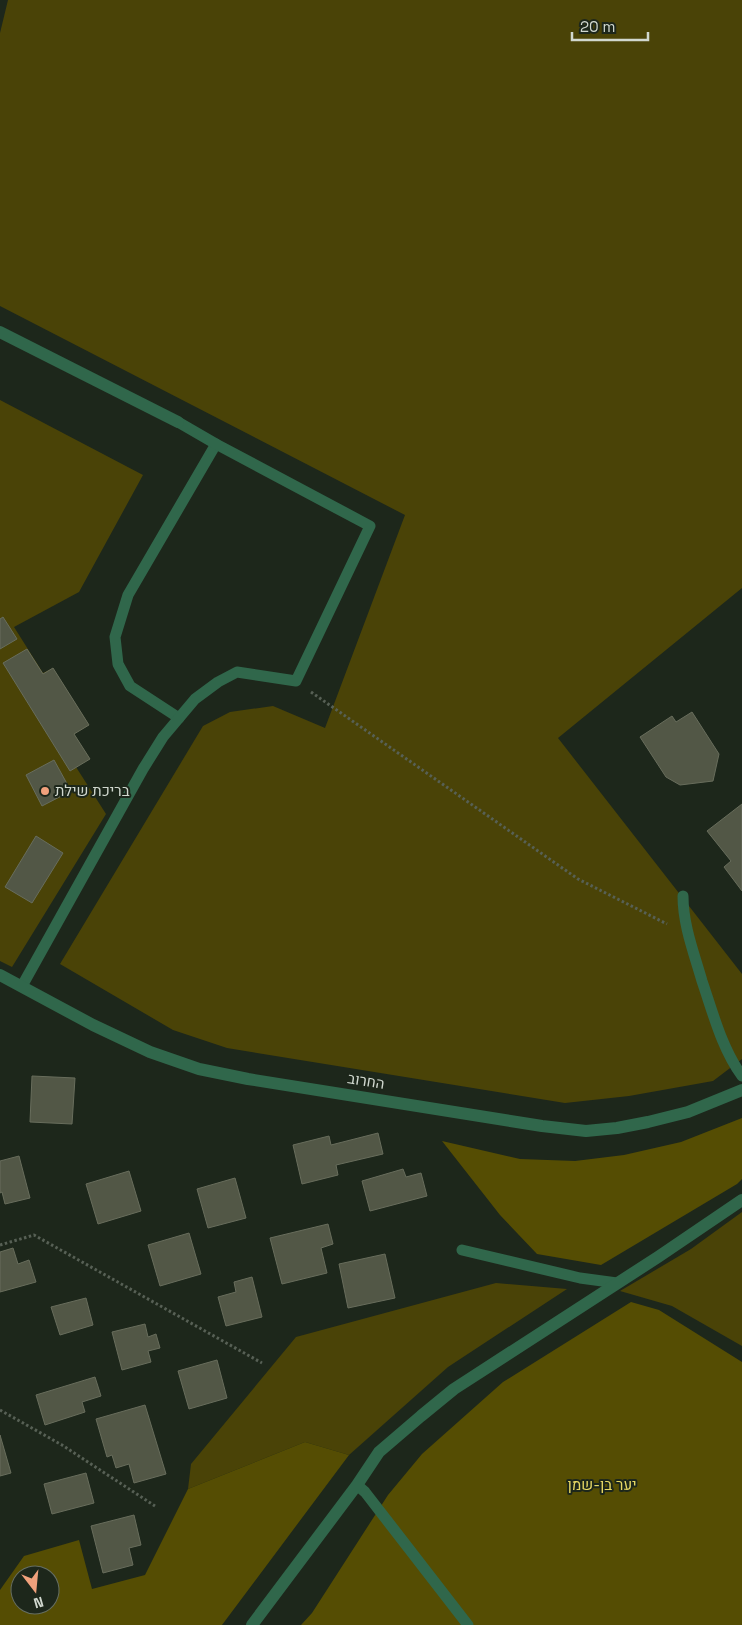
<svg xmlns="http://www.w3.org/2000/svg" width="742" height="1625" viewBox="0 0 742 1625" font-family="'Space Grotesk',Heebo,sans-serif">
	<rect width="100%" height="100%" fill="#1d271b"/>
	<g fill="#4a4307">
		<path d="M 8,0 L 742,0 L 742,588 L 558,738 L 742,974 L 742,1059 L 713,1081 L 629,1096 L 565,1103 L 227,1048 L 173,1030 L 60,964 L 203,726 L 230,712 L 273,706 L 325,728 L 405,515 L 0,306 L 0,33 Z"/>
		<path d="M 0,400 L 143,475 L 79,592 L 14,627 L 43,673 L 53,668 L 89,725 L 74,734 L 90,759 L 76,767 L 106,814 L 12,967 L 0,961 Z"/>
		<path d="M 742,1212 L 742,1346 L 672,1306 L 620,1291 L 691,1249 Z"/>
		<path d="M 496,1283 L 567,1289 L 448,1367 L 349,1455 L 305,1442 L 188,1489 L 191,1464 L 296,1337 Z"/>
	</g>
	<g fill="#554d03" fill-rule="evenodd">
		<path d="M 742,1118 L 742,1179 L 737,1184 L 601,1265 L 537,1254 L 500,1215 L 442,1141 L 520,1159 L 575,1161 L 624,1155 L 681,1142 Z"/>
		<path d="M 631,1302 L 659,1310 L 742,1362 L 742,1625 L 301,1625 L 312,1613 L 388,1495 L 422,1454 L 503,1382 Z"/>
		<path d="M 305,1442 L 349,1455 L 222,1625 L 0,1625 L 0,1590 L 24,1556 L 79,1540 L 92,1589 L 145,1575 L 188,1489 ZM 20,1575 L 50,1575 L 50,1605 L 20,1605 Z"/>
	</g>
	<g fill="#525746" stroke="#686d5c">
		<path d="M 3,617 L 17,639 L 0,649 L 0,619 Z"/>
		<path d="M 27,649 L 43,674 L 53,668 L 89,725 L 74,734 L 90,759 L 70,771 L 3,663 Z"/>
		<path d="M 692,712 L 719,754 L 713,781 L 680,785 L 666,777 L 640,737 L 672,716 L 676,722 Z"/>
		<path d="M 54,760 L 71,791 L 42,806 L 26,775 Z"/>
		<path d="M 742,804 L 742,891 L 724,867 L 731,861 L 707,831 Z"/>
		<path d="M 36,836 L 63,853 L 32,903 L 5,887 Z"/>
		<path d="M 32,1076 L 75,1078 L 72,1124 L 30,1122 Z"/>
		<path d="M 378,1133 L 383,1154 L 336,1165 L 338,1175 L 302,1184 L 293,1145 L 329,1136 L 331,1145 Z"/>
		<path d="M 19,1156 L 30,1198 L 5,1204 L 2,1192 L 0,1193 L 0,1161 Z"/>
		<path d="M 403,1169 L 406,1177 L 421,1173 L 427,1196 L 370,1211 L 362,1181 Z"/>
		<path d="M 129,1171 L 141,1211 L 98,1224 L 86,1184 Z"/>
		<path d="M 235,1178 L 246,1218 L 208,1228 L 197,1189 Z"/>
		<path d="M 328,1224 L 333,1244 L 321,1248 L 327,1273 L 282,1284 L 270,1238 Z"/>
		<path d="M 189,1233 L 201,1274 L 160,1286 L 148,1245 Z"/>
		<path d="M 13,1248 L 18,1264 L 29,1260 L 36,1282 L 0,1292 L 0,1252 Z"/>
		<path d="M 385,1254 L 395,1298 L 348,1308 L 339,1264 Z"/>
		<path d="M 252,1277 L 262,1317 L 226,1326 L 218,1297 L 236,1292 L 234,1282 Z"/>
		<path d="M 86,1298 L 93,1325 L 60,1335 L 51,1307 Z"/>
		<path d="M 145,1324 L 148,1337 L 156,1334 L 160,1348 L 148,1351 L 151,1362 L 122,1370 L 112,1332 Z"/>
		<path d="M 217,1360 L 227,1398 L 189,1409 L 178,1371 Z"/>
		<path d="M 95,1377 L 101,1396 L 82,1402 L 85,1412 L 45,1425 L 36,1395 Z"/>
		<path d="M 145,1405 L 166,1474 L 134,1483 L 129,1464 L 116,1468 L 112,1455 L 107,1457 L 96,1419 Z"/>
		<path d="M 0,1435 L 11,1473 L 0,1476 Z"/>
		<path d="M 86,1473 L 94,1503 L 52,1514 L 44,1484 Z"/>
		<path d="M 134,1515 L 141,1545 L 129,1548 L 133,1565 L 103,1573 L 91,1526 Z"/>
	</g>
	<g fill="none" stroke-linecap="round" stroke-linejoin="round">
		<g stroke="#576055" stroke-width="3" stroke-dasharray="2.5 2.5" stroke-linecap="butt">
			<path d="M 311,692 L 578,879 L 667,924"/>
			<path d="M 0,1245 L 34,1235 L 262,1363"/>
			<path d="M 0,1410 L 62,1445 L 155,1506"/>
		</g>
		<g stroke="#30674b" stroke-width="11">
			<path d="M 179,718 L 130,686 L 118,664 L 115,637 L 128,595 L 216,444"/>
			<path d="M 683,896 C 683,925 694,953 702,981 C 713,1013 722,1049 742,1076"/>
			<path d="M 22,986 L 143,769 L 163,737 L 195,699 L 218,682 L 237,672 L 296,681 L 370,526 L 216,444 L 178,422"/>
			<path d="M 462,1250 L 580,1278 L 617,1283"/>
			<path d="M 357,1485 L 365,1492 L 468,1625"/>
		</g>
		<g stroke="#30674b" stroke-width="12">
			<path d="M 0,332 L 178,422"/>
			<path d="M 252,1625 L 357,1485 L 379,1452 L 421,1416 L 454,1389 L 658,1257 L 742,1200"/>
		</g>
		<path stroke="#30674b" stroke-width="12" d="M 0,975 L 93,1025 L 150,1052 L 199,1069 L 248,1079 L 542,1126 L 586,1131 L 617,1128 L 648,1122 L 688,1112 L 742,1090"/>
	</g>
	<circle fill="#f1a17c" stroke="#1d271b" stroke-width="2" cx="45" cy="791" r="5"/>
	<g text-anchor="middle" stroke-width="4" stroke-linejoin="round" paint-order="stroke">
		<g font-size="15" fill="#d1d8cf" stroke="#1d271b" text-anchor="start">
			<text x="55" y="796">בריכת שילת</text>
		</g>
		<g font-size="15" fill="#d1d8cf" stroke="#1d271b">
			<text transform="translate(366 1081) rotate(9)" y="5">החרוב</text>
		</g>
		<g font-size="15" fill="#e6d864" stroke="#1d271b">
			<text x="602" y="1490">יער בן-שמן</text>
		</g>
	</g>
	<g transform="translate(35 1590) rotate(164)"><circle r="24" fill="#1d271b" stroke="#656e63"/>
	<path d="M0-4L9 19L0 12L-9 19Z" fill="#f1a17c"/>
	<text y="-8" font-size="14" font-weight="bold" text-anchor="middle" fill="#d1d8cf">N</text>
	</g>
	<path d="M572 32v8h76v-8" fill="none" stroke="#d1d8cf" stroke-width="2.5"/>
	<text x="580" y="32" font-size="15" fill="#d1d8cf" stroke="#1d271b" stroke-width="4" paint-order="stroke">20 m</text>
</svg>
